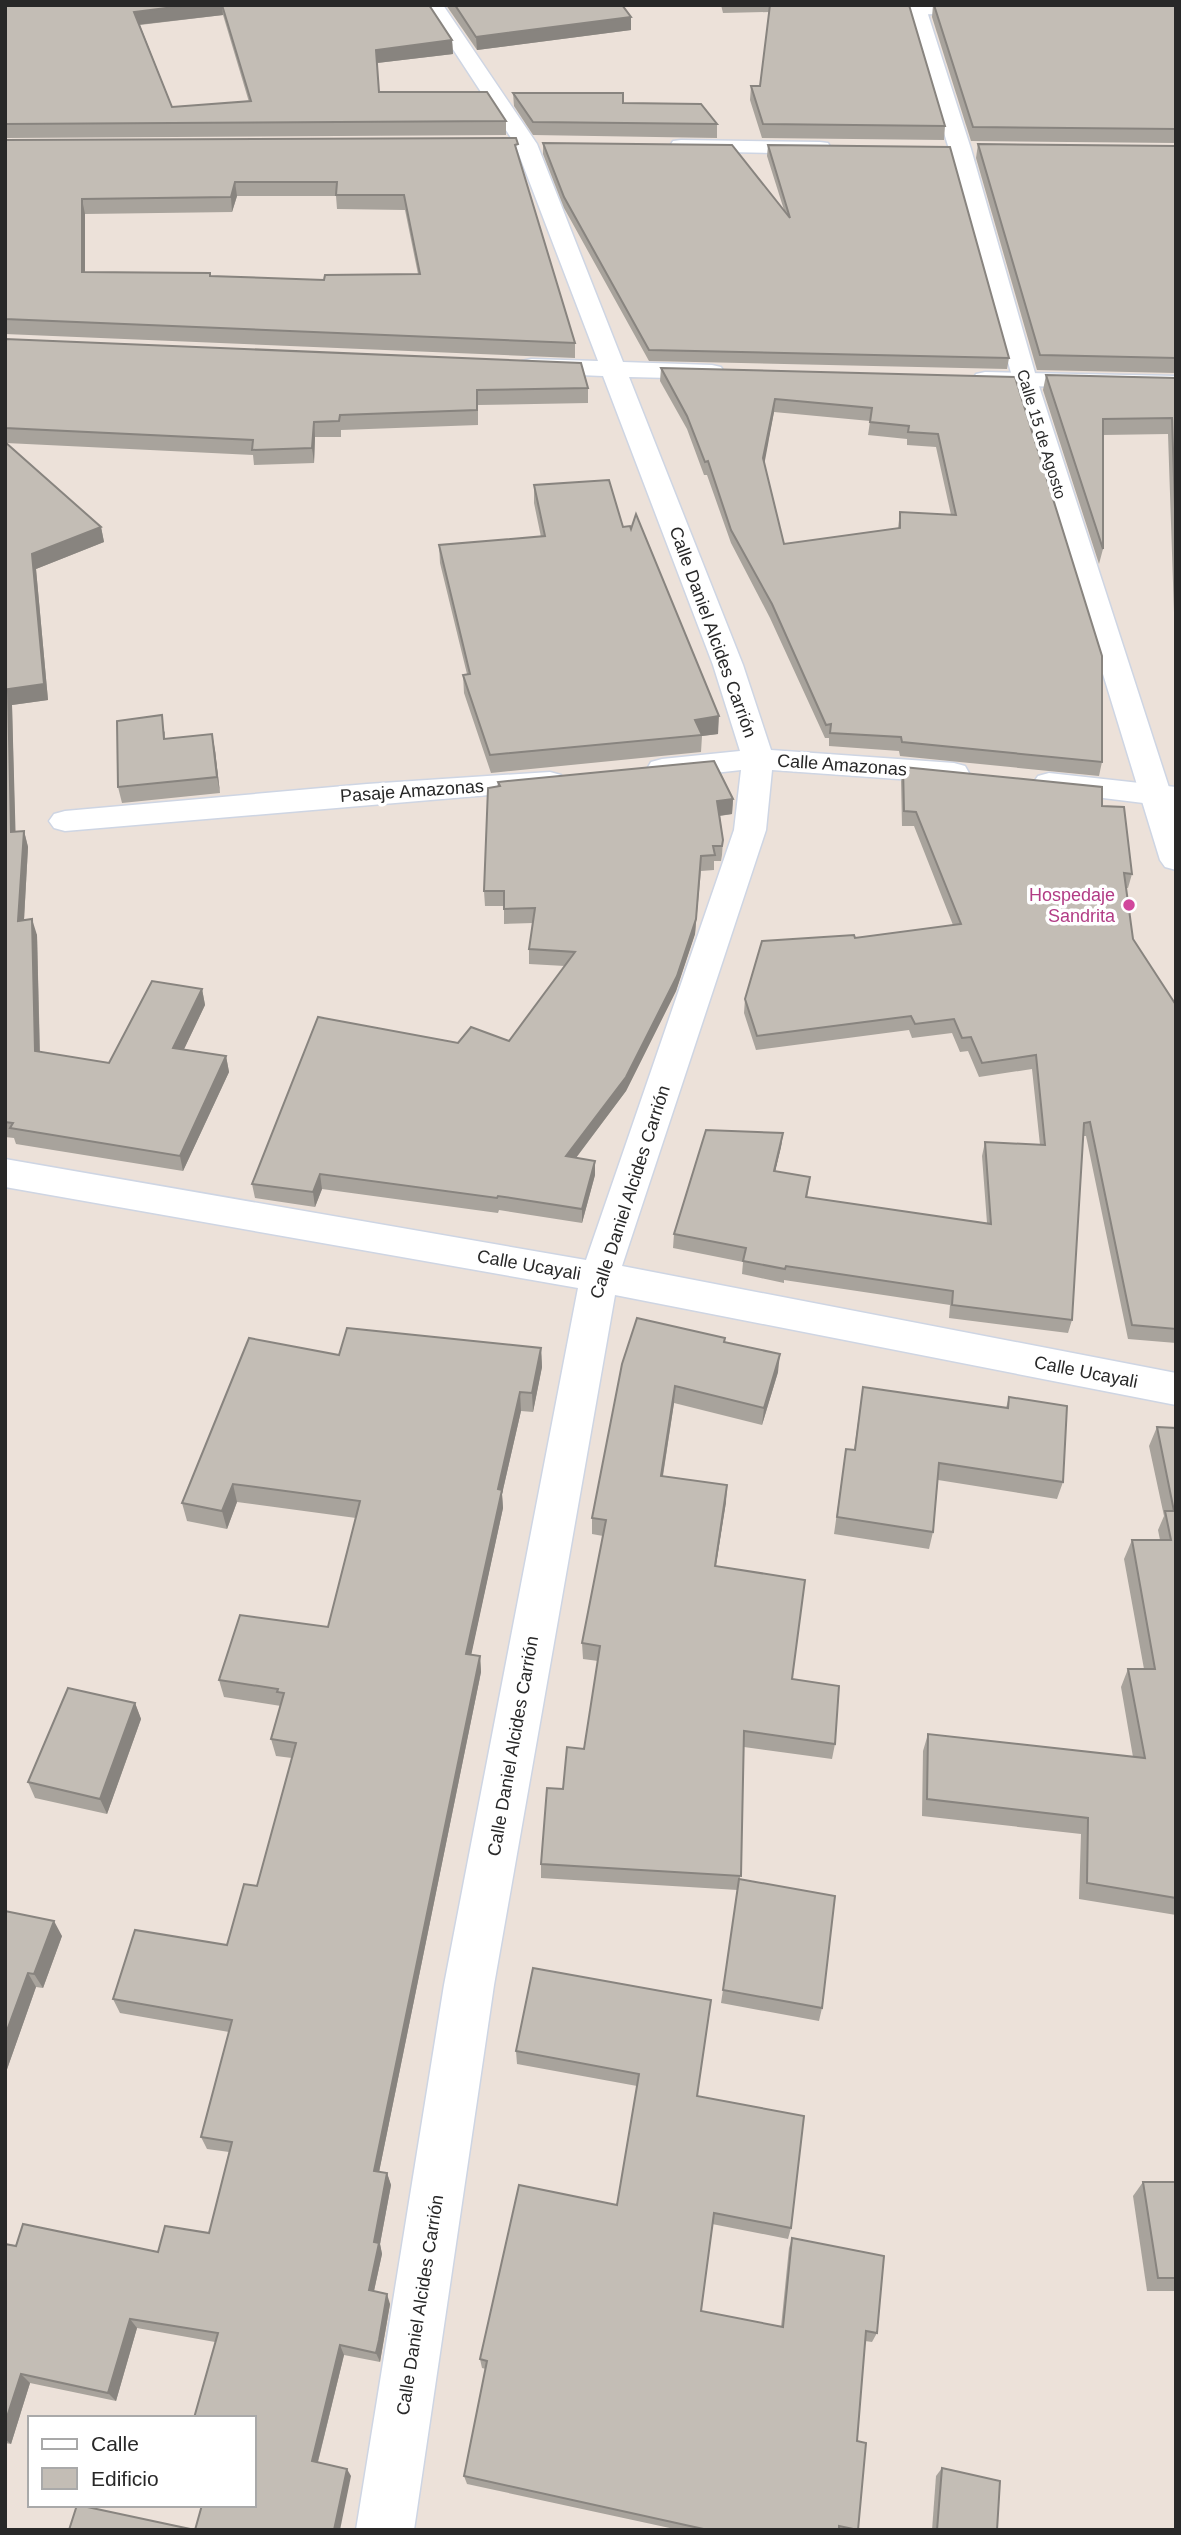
<svg xmlns="http://www.w3.org/2000/svg" width="1181" height="2535" viewBox="0 0 1181 2535" font-family="Arial,sans-serif">
	<rect width="100%" height="100%" fill="#ece1d9"/>
	<g fill="none" stroke-linecap="round" stroke-linejoin="round">
		<defs>
			<g id="minor">
				<path d="M 424,5 L 443,5 L 537,144 L 623,362 L 712,365 L 721,367 L 724,372 L 721,377 L 712,379 L 629,377 L 743,665 L 771,750 L 954,763 L 965,766 L 969,773 L 965,780 L 954,783 L 772,770 L 766,830 L 622,1266 L 1176,1373 L 1176,1405 L 615,1295 L 494,1985 L 414,2530 L 356,2530 L 444,1985 L 578,1288 L 5,1187 L 5,1159 L 586,1260 L 734,830 L 741,770 L 662,779 L 651,776 L 647,769 L 651,762 L 662,759 L 740,751 L 713,665 L 603,376 L 531,373 L 522,371 L 519,366 L 522,361 L 531,359 L 598,361 L 515,144 Z"/>
				<path d="M 916,5 L 1025,5 L 1016,11 L 909,15 L 906,11 Z"/>
				<path d="M 681,140 L 820,142 L 828,143 L 831,148 L 828,153 L 820,154 L 673,151 L 670,146 L 673,141 Z"/>
				<path d="M 985,372 L 1176,376 L 1176,391 L 976,384 L 973,379 L 976,374 Z"/>
				<path d="M 550,772 L 561,775 L 566,782 L 561,789 L 65,831 L 54,828 L 49,821 L 54,814 L 65,811 L 367,784 Z"/>
				<path d="M 1049,773 L 1176,787 L 1176,807 L 1038,790 L 1033,783 L 1038,776 Z"/>
			</g>
			<path id="tertiary" d="M 905,5 L 925,5 L 971,149 L 1037,380 L 1176,809 L 1176,870 L 1165,867 L 1160,860 L 1013,380 L 949,149 Z"/>
		</defs>
		<use href="#minor" stroke="#ced5e3" stroke-width="3"/>
		<use href="#tertiary" stroke="#ced5e3" stroke-width="3"/>
		<use href="#minor" fill="#fff" fill-rule="evenodd"/>
		<use href="#tertiary" fill="#fff" fill-rule="evenodd"/>
	</g>
	<g fill="#a8a39c" fill-rule="evenodd">
		<path d="M 5,5 L 429,5 L 452,40 L 453,54 L 377,63 L 379,92 L 506,121 L 506,135 L 5,138 ZM 223,15 L 249,102 L 172,107 L 140,25 Z"/>
		<path d="M 446,5 L 622,5 L 631,17 L 631,30 L 477,50 Z"/>
		<path d="M 721,5 L 909,5 L 945,126 L 944,140 L 762,138 L 750,100 L 751,86 L 760,86 L 769,12 L 723,13 Z"/>
		<path d="M 933,5 L 1176,5 L 1176,143 L 971,141 L 932,17 Z"/>
		<path d="M 513,93 L 623,103 L 717,124 L 717,138 L 533,135 L 514,106 Z"/>
		<path d="M 5,140 L 518,156 L 575,343 L 575,358 L 5,334 ZM 237,196 L 336,196 L 337,209 L 405,210 L 418,274 L 324,280 L 211,276 L 210,273 L 85,272 L 85,214 L 232,212 Z"/>
		<path d="M 543,143 L 784,210 L 767,156 L 768,145 L 1009,358 L 1007,369 L 649,361 L 564,208 L 543,154 Z"/>
		<path d="M 978,144 L 1176,146 L 1176,373 L 1037,370 L 976,158 Z"/>
		<path d="M 5,339 L 588,388 L 588,403 L 478,405 L 478,425 L 341,430 L 341,437 L 315,437 L 314,463 L 254,465 L 253,455 L 6,443 L 101,527 L 104,542 L 36,569 L 48,700 L 12,705 L 15,832 L 24,831 L 28,847 L 24,920 L 37,935 L 40,1052 L 109,1063 L 202,989 L 205,1005 L 184,1049 L 226,1056 L 229,1072 L 183,1171 L 16,1144 L 14,1138 L 5,1137 Z"/>
		<path d="M 661,368 L 1015,377 L 1102,762 L 1099,776 L 900,756 L 899,751 L 829,746 L 829,738 L 825,738 L 770,618 L 731,543 L 707,475 L 704,475 L 687,429 L 660,381 ZM 774,412 L 870,421 L 868,435 L 907,439 L 907,445 L 936,447 L 951,515 L 900,512 L 898,528 L 784,544 L 764,462 Z"/>
		<path d="M 1046,375 L 1176,378 L 1176,672 L 1168,434 L 1103,435 L 1103,549 L 1099,564 L 1043,390 Z"/>
		<path d="M 534,485 L 623,527 L 718,734 L 702,736 L 701,752 L 491,773 L 464,693 L 463,675 L 467,674 L 440,563 L 439,545 L 541,537 L 534,503 Z"/>
		<path d="M 165,731 L 165,739 L 215,750 L 220,793 L 122,803 L 118,787 Z"/>
		<path d="M 903,767 L 1102,806 L 1132,874 L 1128,888 L 1126,888 L 1133,939 L 1176,1005 L 1176,1343 L 1128,1339 L 1086,1136 L 1083,1136 L 1072,1320 L 1068,1333 L 949,1318 L 950,1305 L 784,1280 L 784,1283 L 742,1274 L 743,1262 L 673,1248 L 674,1234 L 783,1133 L 781,1147 L 775,1171 L 810,1177 L 807,1198 L 987,1223 L 982,1156 L 985,1142 L 1040,1145 L 1032,1069 L 979,1077 L 968,1051 L 960,1052 L 952,1033 L 912,1038 L 909,1030 L 756,1050 L 744,1013 L 745,999 L 855,938 L 953,925 L 914,826 L 902,826 L 901,781 Z"/>
		<path d="M 498,782 L 733,799 L 732,814 L 720,816 L 723,840 L 722,855 L 721,861 L 714,861 L 714,870 L 701,871 L 695,934 L 676,991 L 626,1091 L 576,1158 L 595,1175 L 582,1223 L 499,1210 L 498,1213 L 322,1189 L 315,1207 L 255,1198 L 252,1184 L 458,1043 L 509,1041 L 565,966 L 529,964 L 529,949 L 533,923 L 504,924 L 504,906 L 485,906 L 484,891 Z"/>
		<path d="M 725,1342 L 778,1372 L 762,1425 L 674,1403 L 663,1476 L 726,1502 L 716,1566 L 835,1744 L 832,1759 L 744,1747 L 740,1879 L 822,2008 L 819,2021 L 721,2003 L 738,1890 L 541,1878 L 541,1864 L 563,1789 L 584,1749 L 598,1661 L 583,1659 L 582,1643 L 603,1536 L 592,1534 L 592,1518 L 622,1364 Z"/>
		<path d="M 541,1348 L 542,1367 L 533,1412 L 521,1411 L 502,1494 L 503,1508 L 471,1654 L 480,1656 L 481,1672 L 379,2172 L 387,2173 L 391,2185 L 380,2244 L 382,2254 L 374,2291 L 390,2304 L 382,2350 L 380,2362 L 344,2355 L 318,2462 L 351,2476 L 254,2505 L 215,2342 L 137,2328 L 116,2401 L 30,2383 L 11,2444 L 5,2443 L 5,2244 L 16,2246 L 158,2252 L 209,2233 L 229,2152 L 207,2149 L 201,2137 L 229,2032 L 120,2013 L 113,1999 L 227,1945 L 257,1886 L 292,1758 L 276,1756 L 271,1739 L 281,1706 L 224,1697 L 219,1680 L 328,1627 L 356,1518 L 237,1502 L 227,1529 L 187,1521 L 182,1503 L 339,1355 Z"/>
		<path d="M 863,1387 L 1006,1408 L 1009,1397 L 1063,1482 L 1057,1499 L 938,1480 L 933,1532 L 929,1549 L 834,1534 L 846,1449 L 854,1450 Z"/>
		<path d="M 1157,1427 L 1176,1428 L 1176,1915 L 1079,1899 L 1081,1834 L 922,1816 L 923,1751 L 928,1734 L 1133,1757 L 1121,1687 L 1128,1669 L 1144,1669 L 1124,1559 L 1132,1540 L 1160,1540 L 1158,1530 L 1164,1516 L 1149,1446 Z"/>
		<path d="M 135,1703 L 141,1719 L 107,1814 L 35,1798 L 28,1782 Z"/>
		<path d="M 5,1911 L 62,1936 L 43,1988 L 36,1987 L 5,2075 Z"/>
		<path d="M 533,1968 L 697,2096 L 791,2228 L 788,2239 L 712,2224 L 701,2311 L 781,2327 L 789,2248 L 792,2238 L 877,2333 L 872,2342 L 865,2341 L 857,2441 L 858,2530 L 679,2530 L 467,2484 L 464,2476 L 486,2369 L 482,2368 L 480,2359 L 617,2205 L 637,2086 L 517,2064 L 516,2051 Z"/>
		<path d="M 1143,2182 L 1176,2182 L 1176,2291 L 1147,2291 L 1133,2196 Z"/>
		<path d="M 942,2468 L 997,2530 L 932,2530 L 936,2476 Z"/>
	</g>
	<g fill="#88847f">
		<path d="M 190,5 L 222,5 L 223,15 L 136,25 L 134,12 Z"/>
		<path d="M 631,17 L 631,30 L 477,50 L 476,37 Z"/>
		<path d="M 452,40 L 453,54 L 377,63 L 376,50 Z"/>
		<path d="M 235,182 L 237,196 L 232,212 L 231,197 Z"/>
		<path d="M 82,199 L 85,214 L 85,287 L 82,272 Z"/>
		<path d="M 775,399 L 774,412 L 763,471 L 763,458 Z"/>
		<path d="M 314,422 L 315,437 L 314,463 L 312,448 Z"/>
		<path d="M 101,527 L 104,542 L 36,569 L 48,700 L 12,705 L 16,848 L 11,832 L 8,689 L 32,554 Z"/>
		<path d="M 719,716 L 718,734 L 702,736 L 695,720 Z"/>
		<path d="M 212,734 L 215,750 L 220,793 L 217,777 Z"/>
		<path d="M 733,799 L 732,814 L 717,816 L 717,801 Z"/>
		<path d="M 24,831 L 28,847 L 23,937 L 18,921 Z"/>
		<path d="M 701,856 L 695,934 L 676,991 L 626,1091 L 566,1171 L 566,1156 Z"/>
		<path d="M 32,919 L 37,935 L 40,1067 L 35,1051 Z"/>
		<path d="M 202,989 L 205,1005 L 177,1064 L 173,1048 Z"/>
		<path d="M 226,1056 L 229,1072 L 183,1171 L 180,1156 Z"/>
		<path d="M 783,1133 L 781,1147 L 772,1185 L 774,1171 Z"/>
		<path d="M 595,1161 L 595,1175 L 582,1223 L 582,1209 Z"/>
		<path d="M 320,1174 L 322,1189 L 315,1207 L 313,1192 Z"/>
		<path d="M 541,1348 L 542,1367 L 533,1412 L 532,1393 Z"/>
		<path d="M 780,1354 L 778,1372 L 762,1425 L 764,1408 Z"/>
		<path d="M 675,1386 L 674,1403 L 660,1493 L 661,1476 Z"/>
		<path d="M 520,1392 L 521,1411 L 502,1494 L 503,1508 L 468,1670 L 466,1654 L 498,1489 Z"/>
		<path d="M 233,1484 L 237,1502 L 227,1529 L 222,1511 Z"/>
		<path d="M 727,1485 L 726,1502 L 713,1582 L 715,1566 Z"/>
		<path d="M 480,1656 L 481,1672 L 377,2182 L 374,2171 Z"/>
		<path d="M 135,1703 L 141,1719 L 107,1814 L 100,1799 Z"/>
		<path d="M 54,1921 L 62,1936 L 43,1988 L 34,1974 Z"/>
		<path d="M 28,1973 L 36,1987 L 5,2075 L 5,2036 Z"/>
		<path d="M 387,2173 L 391,2185 L 380,2244 L 382,2254 L 372,2300 L 369,2290 L 374,2242 Z"/>
		<path d="M 387,2294 L 390,2304 L 380,2362 L 376,2353 Z"/>
		<path d="M 130,2319 L 137,2328 L 116,2401 L 108,2393 Z"/>
		<path d="M 340,2345 L 344,2355 L 316,2469 L 312,2461 Z"/>
		<path d="M 21,2374 L 30,2383 L 11,2444 L 5,2439 L 5,2423 Z"/>
		<path d="M 347,2469 L 351,2476 L 340,2530 L 334,2530 Z"/>
	</g>
	<g fill="#c3bdb5" stroke="#88847f" stroke-width="2" fill-rule="evenodd">
		<path d="M 5,5 L 190,5 L 134,12 L 172,107 L 251,101 L 222,5 L 429,5 L 452,40 L 376,50 L 379,92 L 487,92 L 506,121 L 5,124 Z"/>
		<path d="M 455,5 L 622,5 L 631,17 L 476,37 Z"/>
		<path d="M 770,5 L 909,5 L 945,126 L 763,124 L 751,86 L 760,86 Z"/>
		<path d="M 934,5 L 1176,5 L 1176,129 L 973,127 Z"/>
		<path d="M 513,93 L 623,93 L 623,103 L 701,104 L 717,124 L 533,122 Z"/>
		<path d="M 516,138 L 518,144 L 515,145 L 575,343 L 5,319 L 5,140 ZM 235,182 L 337,182 L 336,195 L 404,195 L 420,274 L 325,275 L 324,280 L 210,276 L 210,273 L 82,272 L 82,199 L 231,197 Z"/>
		<path d="M 543,143 L 732,145 L 790,218 L 768,145 L 950,147 L 1009,358 L 649,350 L 564,197 Z"/>
		<path d="M 978,144 L 1176,146 L 1176,358 L 1040,355 Z"/>
		<path d="M 5,339 L 581,363 L 588,388 L 477,390 L 477,410 L 340,415 L 339,421 L 314,422 L 312,448 L 252,450 L 253,440 L 5,428 Z"/>
		<path d="M 661,368 L 1015,377 L 1102,656 L 1102,762 L 902,742 L 901,737 L 830,733 L 831,724 L 826,725 L 772,604 L 731,530 L 708,461 L 705,462 L 687,416 ZM 775,399 L 872,408 L 870,422 L 909,426 L 908,432 L 938,434 L 956,515 L 900,512 L 900,528 L 784,544 L 763,458 Z"/>
		<path d="M 1046,375 L 1176,378 L 1176,538 L 1172,418 L 1103,419 L 1103,549 Z"/>
		<path d="M 5,442 L 101,527 L 32,554 L 44,684 L 8,689 L 11,832 L 24,831 L 18,921 L 32,919 L 35,1051 L 109,1063 L 152,981 L 202,989 L 173,1048 L 226,1056 L 180,1156 L 10,1128 L 13,1123 L 5,1122 Z"/>
		<path d="M 609,480 L 623,527 L 630,526 L 631,529 L 636,514 L 719,716 L 695,720 L 702,735 L 490,755 L 463,675 L 470,674 L 439,545 L 545,536 L 534,485 Z"/>
		<path d="M 162,715 L 164,739 L 212,734 L 217,777 L 118,787 L 117,721 Z"/>
		<path d="M 714,761 L 733,799 L 717,801 L 723,840 L 722,846 L 713,846 L 715,855 L 701,856 L 696,919 L 677,976 L 626,1077 L 566,1156 L 595,1161 L 582,1209 L 498,1196 L 497,1198 L 320,1174 L 313,1192 L 252,1184 L 318,1017 L 458,1043 L 471,1027 L 509,1041 L 575,952 L 529,949 L 535,908 L 504,909 L 504,891 L 484,891 L 488,788 L 500,786 L 498,782 Z"/>
		<path d="M 903,767 L 1102,787 L 1102,806 L 1124,807 L 1132,874 L 1124,873 L 1133,939 L 1176,1005 L 1176,1329 L 1132,1325 L 1090,1122 L 1084,1123 L 1072,1320 L 952,1305 L 953,1291 L 786,1266 L 785,1269 L 743,1261 L 746,1248 L 674,1234 L 706,1130 L 783,1133 L 774,1171 L 810,1177 L 806,1197 L 991,1224 L 985,1142 L 1045,1145 L 1036,1055 L 982,1063 L 971,1037 L 962,1038 L 954,1019 L 915,1024 L 911,1016 L 757,1036 L 745,999 L 762,941 L 854,935 L 855,938 L 961,924 L 916,812 L 904,811 Z"/>
		<path d="M 637,1318 L 725,1338 L 724,1342 L 780,1354 L 764,1408 L 675,1386 L 661,1476 L 727,1485 L 715,1566 L 805,1580 L 792,1679 L 839,1686 L 835,1744 L 744,1731 L 741,1876 L 541,1864 L 547,1788 L 563,1789 L 567,1747 L 584,1749 L 600,1646 L 582,1643 L 606,1520 L 592,1518 L 622,1364 Z"/>
		<path d="M 347,1328 L 541,1348 L 532,1393 L 520,1392 L 498,1489 L 502,1490 L 466,1654 L 480,1656 L 374,2171 L 387,2173 L 374,2242 L 379,2243 L 369,2290 L 387,2294 L 379,2340 L 376,2353 L 340,2345 L 312,2461 L 347,2469 L 334,2530 L 195,2530 L 202,2505 L 254,2505 L 254,2418 L 194,2418 L 218,2333 L 130,2319 L 108,2393 L 21,2374 L 5,2423 L 5,2244 L 16,2246 L 23,2224 L 158,2252 L 165,2226 L 209,2233 L 232,2142 L 201,2137 L 232,2020 L 113,1999 L 135,1930 L 227,1945 L 244,1884 L 257,1886 L 296,1743 L 271,1739 L 284,1693 L 277,1692 L 278,1689 L 219,1680 L 240,1615 L 328,1627 L 360,1501 L 233,1484 L 222,1511 L 182,1503 L 249,1338 L 339,1355 Z"/>
		<path d="M 863,1387 L 1008,1408 L 1009,1397 L 1067,1406 L 1063,1482 L 939,1463 L 933,1532 L 837,1517 L 846,1449 L 855,1450 Z"/>
		<path d="M 1157,1427 L 1176,1428 L 1176,1898 L 1087,1883 L 1088,1818 L 927,1799 L 928,1734 L 1145,1758 L 1128,1669 L 1155,1669 L 1132,1540 L 1171,1540 L 1165,1511 L 1174,1511 Z"/>
		<path d="M 68,1688 L 135,1703 L 100,1799 L 28,1782 Z"/>
		<path d="M 739,1879 L 835,1896 L 822,2008 L 723,1990 Z"/>
		<path d="M 5,1911 L 54,1921 L 34,1974 L 28,1973 L 5,2036 Z"/>
		<path d="M 533,1968 L 711,2000 L 697,2096 L 804,2116 L 791,2228 L 714,2213 L 701,2311 L 783,2327 L 792,2238 L 884,2256 L 877,2333 L 866,2331 L 857,2441 L 866,2443 L 858,2530 L 839,2526 L 839,2530 L 708,2530 L 464,2476 L 487,2361 L 480,2359 L 519,2185 L 617,2205 L 639,2074 L 516,2051 Z"/>
		<path d="M 1143,2182 L 1176,2182 L 1176,2278 L 1158,2278 Z"/>
		<path d="M 942,2468 L 1000,2481 L 997,2530 L 937,2530 Z"/>
		<path d="M 77,2505 L 78,2505 L 195,2530 L 69,2530 Z"/>
	</g>
	<circle fill="#d1479c" stroke="#fff" stroke-width="2.5" cx="1129" cy="905" r="7"/>
	<g text-anchor="middle" stroke-width="7" stroke-linejoin="round" paint-order="stroke">
		<g font-size="16" fill="#282828" stroke="#fff">
			<text transform="translate(1042 434) rotate(73)" y="6">Calle 15 de Agosto</text>
		</g>
		<g font-size="18" fill="#282828" stroke="#fff">
			<text transform="translate(713 632) rotate(70)" y="6">Calle Daniel Alcides Carrión</text>
			<text transform="translate(842 765) rotate(4)" y="6">Calle Amazonas</text>
			<text transform="translate(412 791) rotate(-4)" y="6">Pasaje Amazonas</text>
			<text transform="translate(630 1192) rotate(-72)" y="6">Calle Daniel Alcides Carrión</text>
			<text transform="translate(529 1265) rotate(10)" y="6">Calle Ucayali</text>
			<text transform="translate(1086 1372) rotate(11)" y="6">Calle Ucayali</text>
			<text transform="translate(513 1746) rotate(-80)" y="6">Calle Daniel Alcides Carrión</text>
			<text transform="translate(420 2305) rotate(-81)" y="6">Calle Daniel Alcides Carrión</text>
		</g>
		<g font-size="18" fill="#b23c85" stroke="#fff" text-anchor="end">
			<text x="1115" y="901">Hospedaje<tspan x="1115" dy="21">Sandrita</tspan></text>
		</g>
	</g>
	<rect width="1181" height="2535" fill="none" stroke="#282828" stroke-width="14"/>
	<rect x="28" y="2416" width="228" height="91" fill="#ffffff" stroke="#a9a9a9" stroke-width="2"/>
	<rect x="42" y="2439" width="35" height="10" fill="#ffffff" stroke="#a9a9a9" stroke-width="2"/>
	<text x="91" y="2451" font-size="21" fill="#282828">Calle</text>
	<rect x="42" y="2468" width="35" height="21" fill="#c3bdb5" stroke="#a9a9a9" stroke-width="2"/>
	<text x="91" y="2486" font-size="21" fill="#282828">Edificio</text>
</svg>
